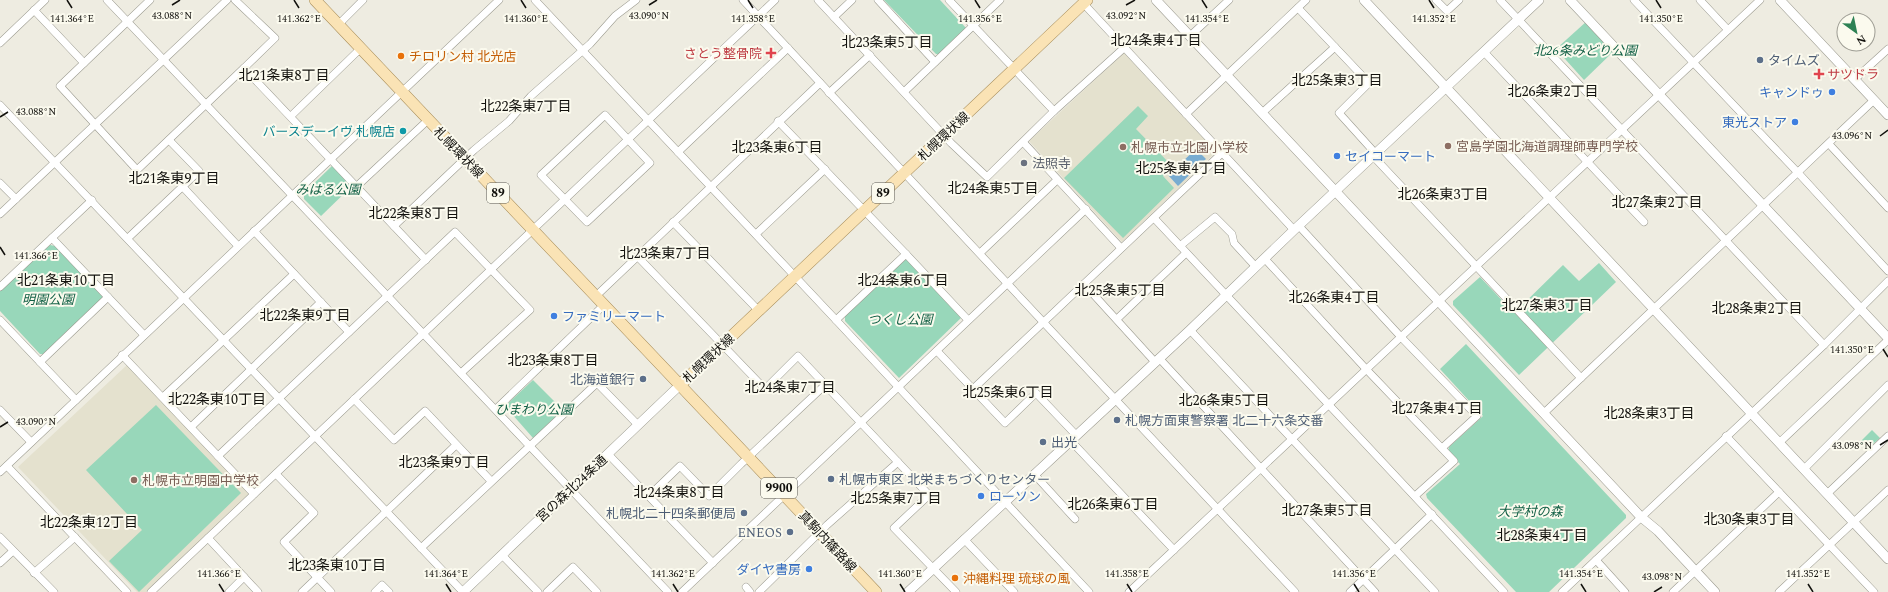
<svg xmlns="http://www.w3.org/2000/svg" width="1888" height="592" viewBox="0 0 1888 592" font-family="Spectral,'Noto Sans JP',serif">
	<rect width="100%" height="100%" fill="#eeece1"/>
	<g fill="#e4e1ce">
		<path d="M 1124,53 L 1216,152 L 1122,242 L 1029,141 Z"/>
		<path d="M 127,365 L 250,493 L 146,592 L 137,592 L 18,467 Z"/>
	</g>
	<g fill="#98d7ba">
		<path d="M 884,0 L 940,0 L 966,28 L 939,54 L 936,54 Z"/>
		<path d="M 1587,21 L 1615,50 L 1584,80 L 1556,49 Z"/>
		<path d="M 1138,106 L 1148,116 L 1136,129 L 1173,167 L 1163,176 L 1174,188 L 1123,238 L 1064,178 Z"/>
		<path d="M 333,165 L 352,186 L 321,216 L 304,199 L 304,193 Z"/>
		<path d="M 50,245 L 55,246 L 103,296 L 103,298 L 45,354 L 40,354 L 0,311 L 0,290 Z"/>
		<path d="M 905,257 L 962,317 L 899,378 L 845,321 L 845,314 Z"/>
		<path d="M 1599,263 L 1616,282 L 1519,375 L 1453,305 L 1453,301 L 1480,277 L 1514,313 L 1563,265 L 1579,281 Z"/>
		<path d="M 1466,344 L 1626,515 L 1626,518 L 1549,592 L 1516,592 L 1427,498 L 1426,494 L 1460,464 L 1448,452 L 1449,447 L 1483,416 L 1440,369 Z"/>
		<path d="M 533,380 L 564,411 L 533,438 L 505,406 Z"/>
		<path d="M 156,405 L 241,493 L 139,592 L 109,561 L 142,530 L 86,470 Z"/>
		<path d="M 1872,430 L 1880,438 L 1867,449 L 1860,442 Z"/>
	</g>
	<path fill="#78acd1" d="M 1196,149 L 1206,159 L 1178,186 L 1168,175 Z"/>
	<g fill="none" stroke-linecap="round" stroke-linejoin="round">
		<defs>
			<g id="minor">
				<path d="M 107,0 L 668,592"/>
				<path d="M 150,0 L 60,86 L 137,170 L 244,68 L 426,260"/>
				<path d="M 235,0 L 275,38 L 244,68"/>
				<path d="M 535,0 L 836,320 L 1089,592"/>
				<path d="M 743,0 L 1295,592"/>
				<path d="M 818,0 L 951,143 L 987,177 L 1054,111 L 1125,47"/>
				<path d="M 878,0 L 935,62"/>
				<path d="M 949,0 L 1054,111"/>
				<path d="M 1436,0 L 1447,11 L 1459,0"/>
				<path d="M 1500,0 L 1824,345"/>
				<path d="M 1634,0 L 1802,177 L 1888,271"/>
				<path d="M 1700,0 L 1728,30"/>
				<path d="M 1083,3 L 1294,230"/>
				<path d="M 1298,8 L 1369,83 L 1339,113 L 1376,154"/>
				<path d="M 34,10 L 84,63"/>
				<path d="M 834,17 L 852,0"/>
				<path d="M 338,25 L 363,0"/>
				<path d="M 1190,36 L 1229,0"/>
				<path d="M 0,43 L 45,0"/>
				<path d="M 1484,52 L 1644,222"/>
				<path d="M 1855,79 L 1888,49"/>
				<path d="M 905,91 L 1000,0"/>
				<path d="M 829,93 L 870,55"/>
				<path d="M 0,105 L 463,592"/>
				<path d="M 1262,113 L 1335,47"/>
				<path d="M 1186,114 L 1306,0"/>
				<path d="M 605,115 L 650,163 L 587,222 L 541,175 Z"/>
				<path d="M 291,116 L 361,48"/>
				<path d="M 778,121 L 906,254"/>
				<path d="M 1024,143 L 1121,248"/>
				<path d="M 1829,144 L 1888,208"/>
				<path d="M 678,152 L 788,48"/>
				<path d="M 1373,156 L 1581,378"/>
				<path d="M 0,183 L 16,199"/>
				<path d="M 182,186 L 238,246"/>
				<path d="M 356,187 L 428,120"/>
				<path d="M 0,214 L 227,0"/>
				<path d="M 1154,218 L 1504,592"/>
				<path d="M 673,222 L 759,311"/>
				<path d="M 394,226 L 474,150 L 509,121 L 531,96 L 590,44 L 615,16 L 636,0"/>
				<path d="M 1299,226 L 1401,337 L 1477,416 L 1442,448"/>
				<path d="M 254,231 L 349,332"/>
				<path d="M 756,234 L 825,169"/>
				<path d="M 52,238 L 144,335"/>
				<path d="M 128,238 L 199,171 L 169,140"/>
				<path d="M 1180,246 L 1215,217 L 1232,234 L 1234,243 L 1256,267"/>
				<path d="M 980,253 L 1057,180"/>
				<path d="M 638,257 L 765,389 L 798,356 L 929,495 L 894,528 L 956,592"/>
				<path d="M 1265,259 L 1366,369 L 1454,461 L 1415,496"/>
				<path d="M 1084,284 L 1155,362"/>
				<path d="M 0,287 L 92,200"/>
				<path d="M 596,296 L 820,83"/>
				<path d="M 1117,319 L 1186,253"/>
				<path d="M 0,320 L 76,400"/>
				<path d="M 836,320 L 906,254 L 968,320"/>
				<path d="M 1190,330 L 1435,592"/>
				<path d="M 937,351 L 1005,423 L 1036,393 L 1076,435"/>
				<path d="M 122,355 L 254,494"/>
				<path d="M 1159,358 L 1375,592"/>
				<path d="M 40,362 L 108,297"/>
				<path d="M 973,389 L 1222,153"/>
				<path d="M 163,397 L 294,274"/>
				<path d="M 354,399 L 394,440 L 425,411 L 491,481"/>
				<path d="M 496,409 L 604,305"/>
				<path d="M 0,410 L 31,442"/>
				<path d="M 1544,413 L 1874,100"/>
				<path d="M 191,427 L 321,302"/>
				<path d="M 1726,436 L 1874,592"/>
				<path d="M 1070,440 L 1174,550"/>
				<path d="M 1780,442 L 1888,340"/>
				<path d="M 608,454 L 713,563"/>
				<path d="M 218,456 L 455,232 L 530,310 L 461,373"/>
				<path d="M 7,466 L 127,592"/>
				<path d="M 1805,468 L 1888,385"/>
				<path d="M 0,472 L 499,0"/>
				<path d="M 276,474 L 314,513 L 284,542 L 331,592"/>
				<path d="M 1034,474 L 1075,519"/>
				<path d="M 1828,493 L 1888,436"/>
				<path d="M 650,495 L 680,466 L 709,496 L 741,464 L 825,385"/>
				<path d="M 0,537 L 54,592"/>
				<path d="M 208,538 L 258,592"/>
				<path d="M 964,539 L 1014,592"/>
				<path d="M 421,548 L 597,383 L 638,425"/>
				<path d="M 502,555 L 538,592"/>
				<path d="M 1596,560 L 1625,592"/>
				<path d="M 0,563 L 13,551"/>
				<path d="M 34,573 L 75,537"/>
				<path d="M 746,587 L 750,592"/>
				<path d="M 151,592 L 775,0"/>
				<path d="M 229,592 L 244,577"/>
				<path d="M 302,592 L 456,445"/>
				<path d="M 375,592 L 382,585 L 389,592"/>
				<path d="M 547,592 L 573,567 L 597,592"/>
				<path d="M 682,592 L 1086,209"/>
				<path d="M 759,592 L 827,525 L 898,462"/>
				<path d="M 1129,592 L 1760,0"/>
				<path d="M 1350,592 L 1432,514"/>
				<path d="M 1562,592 L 1824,345 L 1888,281"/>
				<path d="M 1673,592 L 1779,492"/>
				<path d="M 1779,592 L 1888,490"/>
			</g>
			<g id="tertiary">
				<path d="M 1156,0 L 1641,517 L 1658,531 L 1715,592"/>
				<path d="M 1364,0 L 1888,559"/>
				<path d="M 1570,0 L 1888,338"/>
				<path d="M 1780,0 L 1888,115"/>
				<path d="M 463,592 L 680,385"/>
				<path d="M 908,592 L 1190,330 L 1294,230 L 1539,0"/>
			</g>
			<g id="primary">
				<path d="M 315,0 L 876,592"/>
				<path d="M 680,385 L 1087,0"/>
			</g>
		</defs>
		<use href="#minor" stroke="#9c9b90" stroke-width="8"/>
		<use href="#tertiary" stroke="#9c9b90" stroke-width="10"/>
		<use href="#primary" stroke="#a78d5a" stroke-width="12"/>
		<use href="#minor" stroke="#fff" stroke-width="7"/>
		<use href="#tertiary" stroke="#fff" stroke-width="9"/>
		<use href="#primary" stroke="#fae3b5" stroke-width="11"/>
	</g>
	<path fill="none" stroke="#12110d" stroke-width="1.5" d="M 67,0 L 72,8M 294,0 L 299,8M 521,0 L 526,8M 748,0 L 753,8M 975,0 L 980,8M 1202,0 L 1207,8M 1429,0 L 1434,8M 1656,0 L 1661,8M 172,5 L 180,0M 649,5 L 657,0M 1126,5 L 1135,0M 0,117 L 8,112M 1880,136 L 1888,130M 0,247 L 5,255M 1883,349 L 1888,357M 0,427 L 8,422M 1880,445 L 1888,440M 219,584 L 224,592M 446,584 L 451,592M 673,584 L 678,592M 900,584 L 905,592M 1127,584 L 1132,592M 1354,584 L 1359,592M 1581,584 L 1586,592M 1808,584 L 1813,592M 1654,592 L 1662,587"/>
	<g fill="#e0444e" stroke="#fbfaee" stroke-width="1.5">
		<path d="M769 47h4v4h4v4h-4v4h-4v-4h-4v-4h4z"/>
		<path d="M1817 68h4v4h4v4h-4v4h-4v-4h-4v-4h4z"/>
	</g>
	<g fill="#e8710a" stroke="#fbfaee" stroke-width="1.5">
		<circle cx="401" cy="56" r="4"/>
		<circle cx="955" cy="578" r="4"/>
	</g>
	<g fill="#5c6f8a" stroke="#fbfaee" stroke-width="1.5">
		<circle cx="1760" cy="60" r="4"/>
		<circle cx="643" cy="379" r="4"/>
		<circle cx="1117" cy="420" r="4"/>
		<circle cx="1043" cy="442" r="4"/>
		<circle cx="831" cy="479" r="4"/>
		<circle cx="744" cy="513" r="4"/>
		<circle cx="790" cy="532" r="4"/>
	</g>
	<g fill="#3f7fe0" stroke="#fbfaee" stroke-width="1.5">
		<circle cx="1832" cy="92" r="4"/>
		<circle cx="1795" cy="122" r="4"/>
		<circle cx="1337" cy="156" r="4"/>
		<circle cx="554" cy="316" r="4"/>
		<circle cx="981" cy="496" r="4"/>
		<circle cx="809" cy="569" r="4"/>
	</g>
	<circle fill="#0f9aa8" stroke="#fbfaee" stroke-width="1.5" cx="403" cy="131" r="4"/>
	<g fill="#8d6e63" stroke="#fbfaee" stroke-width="1.5">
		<circle cx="1448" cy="146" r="4"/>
		<circle cx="1123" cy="147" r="4"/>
		<circle cx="134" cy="480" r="4"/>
	</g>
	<circle fill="#6b7280" stroke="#fbfaee" stroke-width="1.5" cx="1024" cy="163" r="4"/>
	<g text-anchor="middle" stroke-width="4" stroke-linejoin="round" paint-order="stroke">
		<g fill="#fbfaee" stroke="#585750" stroke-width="1">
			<rect x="487" y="183" width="22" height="20" rx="3"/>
			<rect x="872" y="183" width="22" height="20" rx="3"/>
			<rect x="761" y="478" width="36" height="20" rx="3"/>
		</g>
		<g font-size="12" font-weight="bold" fill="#12110d">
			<text x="498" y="197">89</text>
			<text x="883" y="197">89</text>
			<text x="779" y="492">9900</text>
		</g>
		<g font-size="13" font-style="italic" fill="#136146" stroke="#fbfaee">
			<text x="1585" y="55">北26条みどり公園</text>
			<text x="328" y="194">みはる公園</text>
			<text x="48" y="304">明園公園</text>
			<text x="900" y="324">つくし公園</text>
			<text x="534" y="414">ひまわり公園</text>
			<text x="1530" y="516">大学村の森</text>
		</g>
		<g font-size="13" fill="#be3a42" stroke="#fbfaee" text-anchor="end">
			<text x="762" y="58">さとう整骨院</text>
			<text x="1827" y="79" text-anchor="start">サツドラ</text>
		</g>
		<g font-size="13" fill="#c56008" stroke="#fbfaee" text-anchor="start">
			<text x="409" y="61">チロリン村 北光店</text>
			<text x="963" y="583">沖縄料理 琉球の風</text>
		</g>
		<g font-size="13" fill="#4e5e75" stroke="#fbfaee" text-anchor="start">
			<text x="1768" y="65">タイムズ</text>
			<text x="635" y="384" text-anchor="end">北海道銀行</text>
			<text x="1125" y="425">札幌方面東警察署 北二十六条交番</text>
			<text x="1051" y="447">出光</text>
			<text x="839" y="484">札幌市東区 北栄まちづくりセンター</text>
			<text x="736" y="518" text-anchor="end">札幌北二十四条郵便局</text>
			<text x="782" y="537" text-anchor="end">ENEOS</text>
		</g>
		<g font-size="13" fill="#366cbe" stroke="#fbfaee" text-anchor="end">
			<text x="1824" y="97">キャンドゥ</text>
			<text x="1787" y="127">東光ストア</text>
			<text x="1345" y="161" text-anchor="start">セイコーマート</text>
			<text x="562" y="321" text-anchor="start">ファミリーマート</text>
			<text x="989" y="501" text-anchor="start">ローソン</text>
			<text x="801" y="574">ダイヤ書房</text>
		</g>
		<g font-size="13" fill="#0d838f" stroke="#fbfaee" text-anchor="end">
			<text x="395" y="136">バースデーイヴ 札幌店</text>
		</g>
		<g font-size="13" fill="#12110d" stroke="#fbfaee">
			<text transform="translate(943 136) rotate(-43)" y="5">札幌環状線</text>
			<text transform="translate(459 152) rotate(46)" y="5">札幌環状線</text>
			<text transform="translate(708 358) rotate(-43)" y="5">札幌環状線</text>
			<text transform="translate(571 488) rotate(-43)" y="5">宮の森北24条通</text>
			<text transform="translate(828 541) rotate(47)" y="5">真駒内篠路線</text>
		</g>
		<g font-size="13" fill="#785e54" stroke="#fbfaee" text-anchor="start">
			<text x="1456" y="151">宮島学園北海道調理師専門学校</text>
			<text x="1131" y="152">札幌市立北園小学校</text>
			<text x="142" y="485">札幌市立明園中学校</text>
		</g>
		<g font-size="13" fill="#5b616d" stroke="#fbfaee" text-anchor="start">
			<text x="1032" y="168">法照寺</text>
		</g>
		<g font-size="14" fill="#12110d" stroke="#fbfaee">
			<text x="1156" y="45">北24条東4丁目</text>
			<text x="887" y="47">北23条東5丁目</text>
			<text x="284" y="80">北21条東8丁目</text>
			<text x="1337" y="85">北25条東3丁目</text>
			<text x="1553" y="96">北26条東2丁目</text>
			<text x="526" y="111">北22条東7丁目</text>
			<text x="777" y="152">北23条東6丁目</text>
			<text x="1181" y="173">北25条東4丁目</text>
			<text x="174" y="183">北21条東9丁目</text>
			<text x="993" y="193">北24条東5丁目</text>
			<text x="1443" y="199">北26条東3丁目</text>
			<text x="1657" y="207">北27条東2丁目</text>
			<text x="414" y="218">北22条東8丁目</text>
			<text x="665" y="258">北23条東7丁目</text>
			<text x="66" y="285">北21条東10丁目</text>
			<text x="903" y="285">北24条東6丁目</text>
			<text x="1120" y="295">北25条東5丁目</text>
			<text x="1334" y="302">北26条東4丁目</text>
			<text x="1547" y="310">北27条東3丁目</text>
			<text x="1757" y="313">北28条東2丁目</text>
			<text x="305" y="320">北22条東9丁目</text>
			<text x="553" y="365">北23条東8丁目</text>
			<text x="790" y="392">北24条東7丁目</text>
			<text x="1008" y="397">北25条東6丁目</text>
			<text x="217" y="404">北22条東10丁目</text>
			<text x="1224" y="405">北26条東5丁目</text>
			<text x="1437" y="413">北27条東4丁目</text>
			<text x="1649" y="418">北28条東3丁目</text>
			<text x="444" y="467">北23条東9丁目</text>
			<text x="679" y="497">北24条東8丁目</text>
			<text x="896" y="503">北25条東7丁目</text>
			<text x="1113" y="509">北26条東6丁目</text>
			<text x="1327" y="515">北27条東5丁目</text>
			<text x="1749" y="524">北30条東3丁目</text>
			<text x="89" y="527">北22条東12丁目</text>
			<text x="1542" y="540">北28条東4丁目</text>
			<text x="337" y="570">北23条東10丁目</text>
		</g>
	</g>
	<g font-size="10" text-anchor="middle" fill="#12110d" stroke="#fbfaee" stroke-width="4" stroke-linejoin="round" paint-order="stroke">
		<text x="172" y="19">43.088°N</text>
		<text x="649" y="19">43.090°N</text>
		<text x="1126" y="19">43.092°N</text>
		<text x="72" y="22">141.364°E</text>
		<text x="299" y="22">141.362°E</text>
		<text x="526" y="22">141.360°E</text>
		<text x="753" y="22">141.358°E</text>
		<text x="980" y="22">141.356°E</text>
		<text x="1207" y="22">141.354°E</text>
		<text x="1434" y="22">141.352°E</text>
		<text x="1661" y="22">141.350°E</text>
		<text x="36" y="115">43.088°N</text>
		<text x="1852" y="139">43.096°N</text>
		<text x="36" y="259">141.366°E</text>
		<text x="1852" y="353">141.350°E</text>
		<text x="36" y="425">43.090°N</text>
		<text x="1852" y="449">43.098°N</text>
		<text x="219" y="577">141.366°E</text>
		<text x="446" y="577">141.364°E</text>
		<text x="673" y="577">141.362°E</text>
		<text x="900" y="577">141.360°E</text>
		<text x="1127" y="577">141.358°E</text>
		<text x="1354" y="577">141.356°E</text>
		<text x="1581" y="577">141.354°E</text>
		<text x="1808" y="577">141.352°E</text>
		<text x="1662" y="580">43.098°N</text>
	</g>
	<g transform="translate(1856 32) rotate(147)"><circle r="19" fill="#fbfaee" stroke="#9e9d94"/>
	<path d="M0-3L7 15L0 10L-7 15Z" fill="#2d8154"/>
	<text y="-6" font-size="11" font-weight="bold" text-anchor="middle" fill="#12110d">N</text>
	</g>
</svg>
